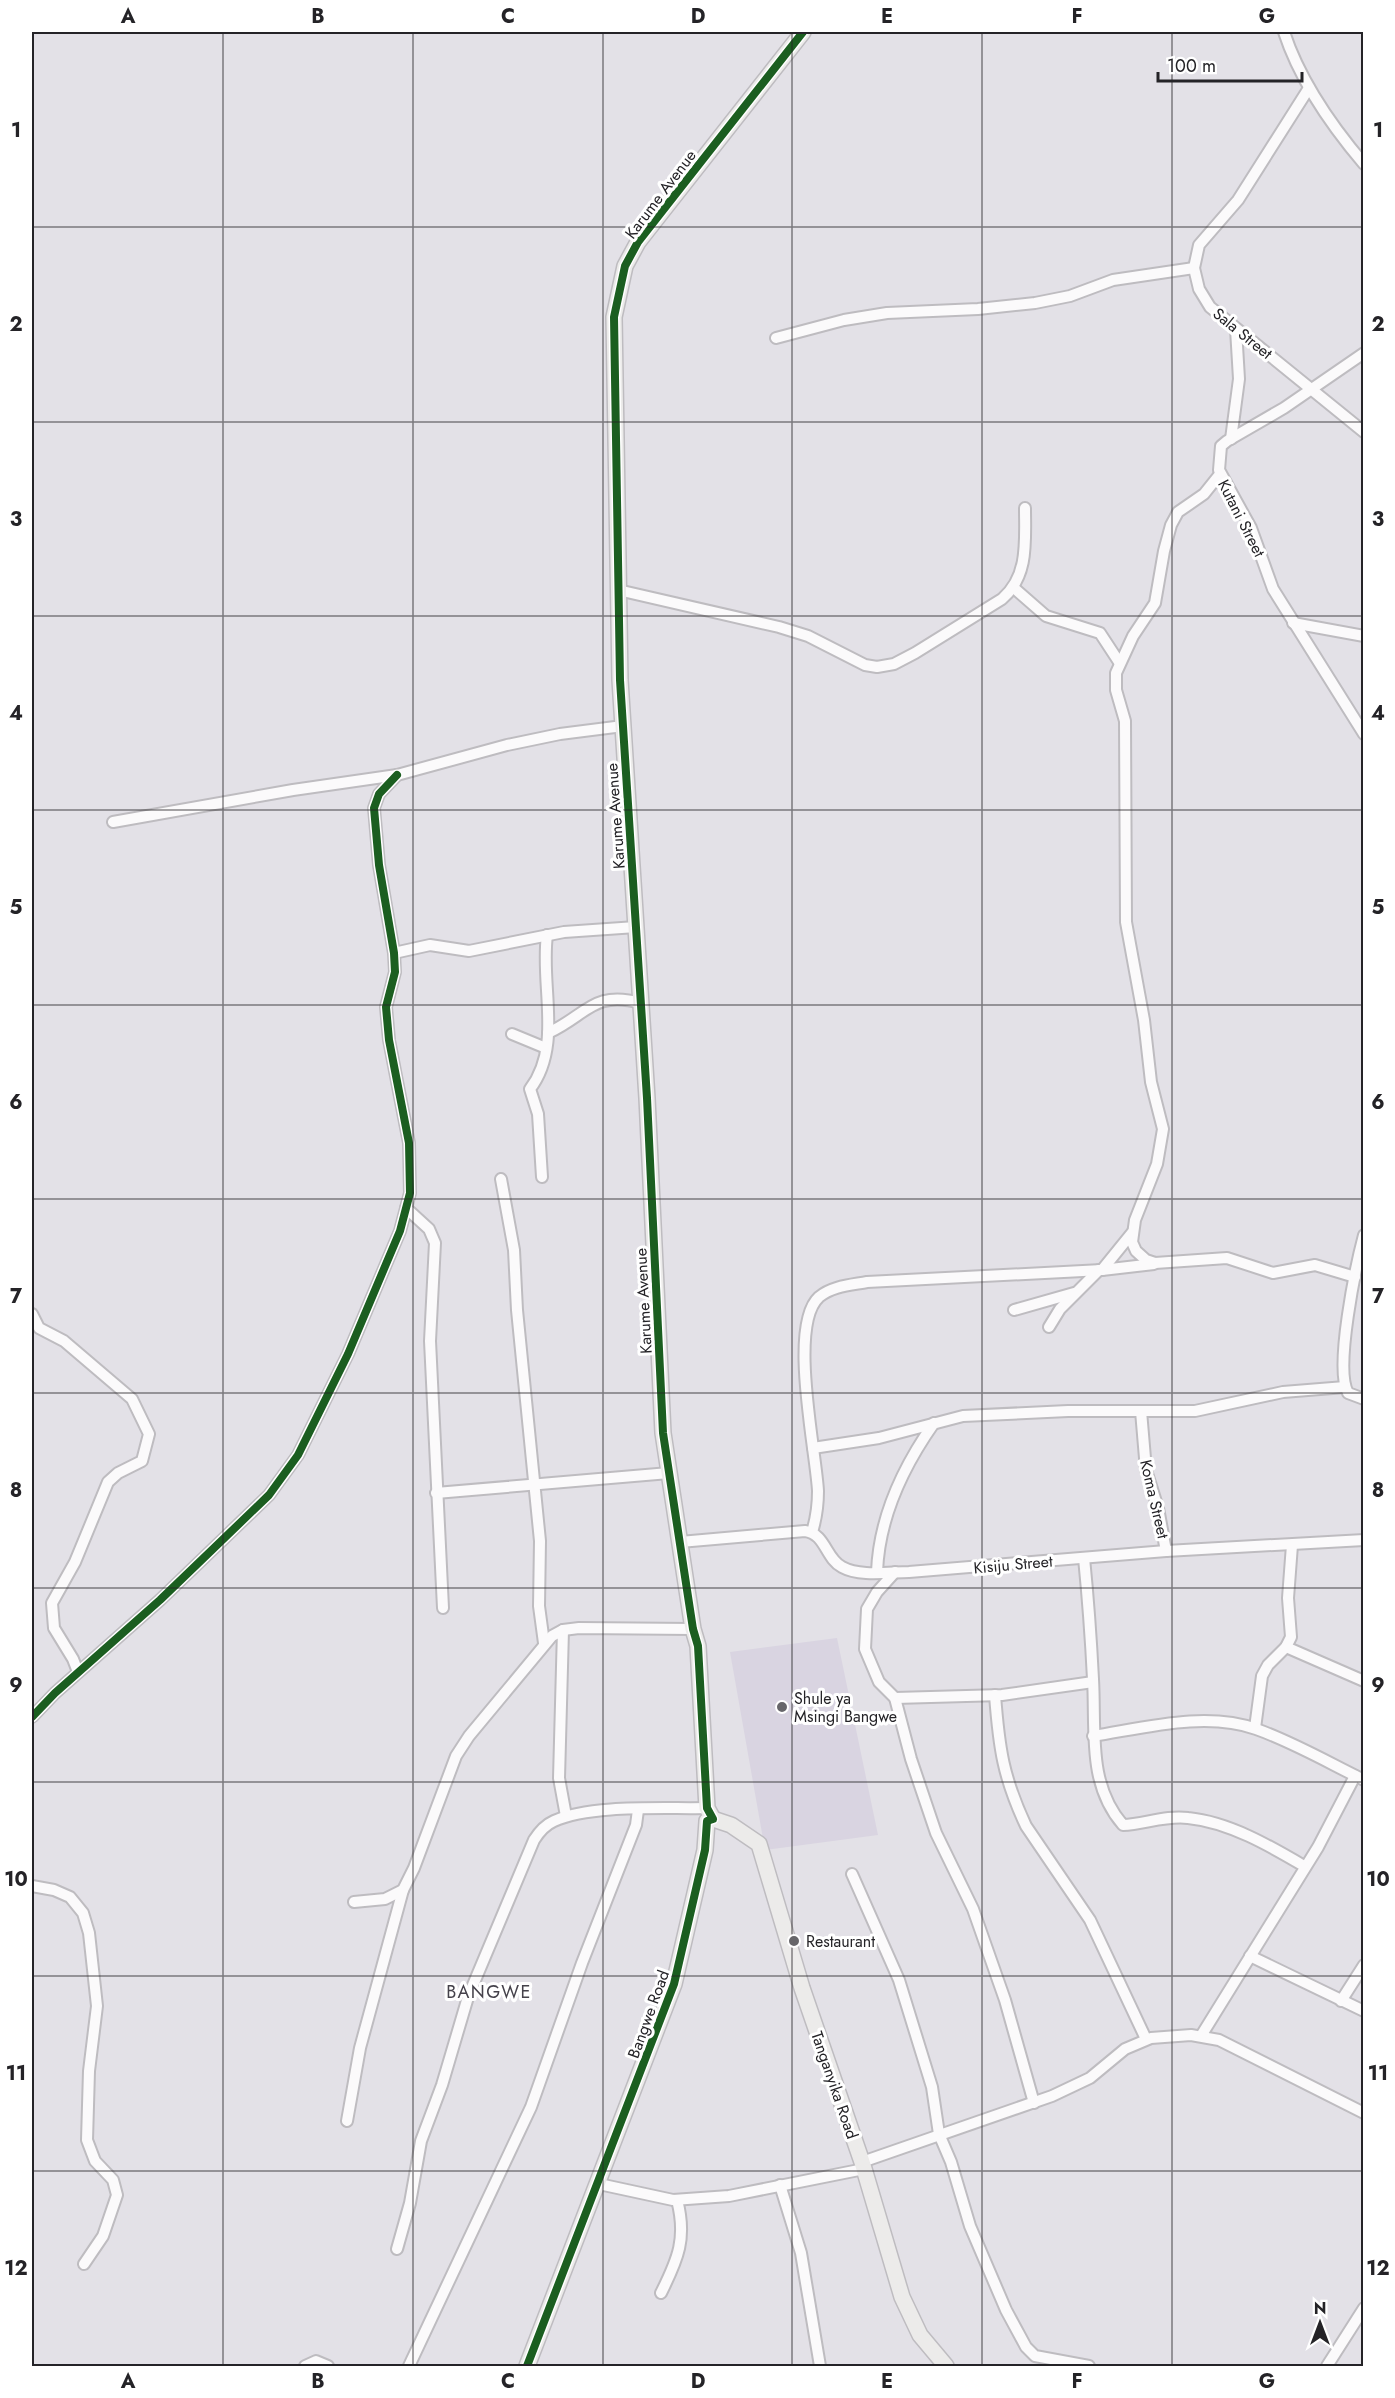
<svg xmlns="http://www.w3.org/2000/svg" width="1395" height="2398" viewBox="0 0 1395 2398" font-family="Jost,sans-serif">
	<rect width="100%" height="100%" fill="#e3e1e7"/>
	<path fill="#d9d4e1" d="M 837,1638 L 878,1835 L 765,1850 L 730,1652 Z"/>
	<g fill="none" stroke-linecap="round" stroke-linejoin="round">
		<defs>
			<g id="street">
				<path d="M 1284,32 C 1300,81 1330,124 1364,164"/>
				<path d="M 1309,88 L 1238,200 L 1199,245 L 1194,268 L 1199,289 L 1210,307 L 1364,432"/>
				<path d="M 776,338 L 844,320 L 887,313 L 978,309 L 1035,303 L 1070,296 L 1113,280 L 1194,268"/>
				<path d="M 1364,353 L 1284,408 L 1227,441 L 1221,446 L 1219,470 L 1251,528 L 1273,589 L 1364,734"/>
				<path d="M 1231,439 L 1239,379 L 1236,329"/>
				<path d="M 1220,474 L 1204,494 L 1178,512 L 1171,525 L 1164,551 L 1155,603 L 1133,636 L 1116,673 L 1116,690 L 1125,721 L 1126,922 L 1144,1020 L 1151,1082 L 1163,1129 L 1157,1164 L 1135,1220 L 1132,1242 L 1136,1251 L 1146,1260 L 1155,1263 L 1227,1258 L 1273,1273 L 1315,1265 L 1355,1277"/>
				<path d="M 1014,588 L 1046,616 L 1100,633 L 1119,662"/>
				<path d="M 618,590 L 779,627 L 808,636 L 865,665 L 877,667 L 894,664 L 915,653 L 1002,599 C 1029,576 1025,541 1025,508"/>
				<path d="M 1293,623 L 1364,636"/>
				<path d="M 113,822 L 293,790 L 397,775 L 507,745 L 560,734 L 623,726"/>
				<path d="M 394,953 L 430,945 L 469,951 L 564,932 L 636,927"/>
				<path d="M 548,1033 C 587,1015 593,990 641,1003"/>
				<path d="M 512,1034 L 546,1048"/>
				<path d="M 542,1177 L 538,1114 L 530,1089 C 563,1046 540,985 547,935"/>
				<path d="M 501,1179 L 514,1250 L 517,1310 L 540,1541 L 539,1606 L 544,1643"/>
				<path d="M 406,1208 L 429,1229 L 435,1243 L 430,1341 L 443,1608"/>
				<path d="M 1364,1235 C 1356,1265 1334,1369 1348,1393 L 1364,1399"/>
				<path d="M 1102,1270 L 1132,1233"/>
				<path d="M 1014,1310 L 1074,1293"/>
				<path d="M 32,1314 L 39,1328 L 64,1341 L 132,1399 L 149,1434 L 142,1461 L 118,1473 L 108,1482 L 75,1562 L 52,1603 L 54,1628 L 73,1659 L 78,1672"/>
				<path d="M 1049,1327 L 1060,1309 L 1099,1270"/>
				<path d="M 1141,1411 L 1146,1470 L 1158,1508 L 1166,1551"/>
				<path d="M 813,1448 L 879,1438 L 963,1416 L 1068,1411 L 1195,1411 L 1283,1392 L 1345,1387"/>
				<path d="M 436,1493 L 669,1473"/>
				<path d="M 812,1532 C 816,1519 818,1505 818,1491 C 816,1451 788,1325 819,1297 C 832,1286 851,1285 867,1282 L 1102,1270 L 1154,1264"/>
				<path d="M 680,1542 L 805,1531 C 826,1534 825,1558 842,1567 C 860,1577 889,1572 909,1572 L 1166,1551 L 1364,1540"/>
				<path d="M 1084,1558 C 1088,1598 1091,1639 1093,1679 C 1096,1730 1087,1784 1123,1825 C 1144,1824 1167,1815 1188,1818 C 1229,1822 1270,1846 1304,1866"/>
				<path d="M 877,1572 C 879,1518 903,1467 934,1423"/>
				<path d="M 895,1572 L 877,1592 L 867,1609 L 865,1649 L 879,1682 L 895,1698 L 911,1759 L 936,1833 L 973,1909 L 1005,2000 L 1034,2103"/>
				<path d="M 563,1630 L 559,1778 L 566,1816"/>
				<path d="M 1286,1647 L 1364,1681"/>
				<path d="M 995,1695 C 999,1748 1003,1777 1026,1826 L 1090,1920 L 1146,2039"/>
				<path d="M 895,1698 L 1002,1695 L 1093,1682"/>
				<path d="M 32,1717 L 55,1693 L 160,1600 L 269,1495 L 298,1455 L 348,1354 L 400,1231 L 410,1193 L 409,1143 L 389,1040 L 386,1007 L 395,972 L 394,953 L 379,865 L 374,808 L 379,794 L 397,775"/>
				<path d="M 1255,1728 L 1262,1676 L 1268,1665 L 1286,1647 L 1291,1637 L 1288,1598 L 1292,1545"/>
				<path d="M 1093,1736 C 1144,1728 1206,1711 1256,1729 C 1293,1742 1329,1763 1364,1780"/>
				<path d="M 852,1874 L 899,1980 L 932,2087 L 939,2134 L 951,2162 L 970,2226 L 1006,2310 L 1026,2347 L 1035,2356 L 1089,2366"/>
				<path d="M 32,1886 L 54,1890 L 70,1897 L 83,1913 L 89,1933 L 97,2006 L 89,2071 L 87,2140 L 95,2161 L 113,2180 L 117,2195 L 103,2236 L 84,2264"/>
				<path d="M 354,1902 L 385,1899 L 403,1890 L 414,1868 L 456,1756 L 469,1736 L 552,1636 L 563,1630 L 579,1628 L 693,1629"/>
				<path d="M 1250,1956 L 1364,2011"/>
				<path d="M 1341,2001 L 1364,1965"/>
				<path d="M 1201,2036 L 1318,1847 L 1355,1776"/>
				<path d="M 347,2121 L 360,2048 L 403,1890"/>
				<path d="M 862,2162 L 1052,2096 L 1090,2078 L 1125,2049 L 1151,2038 L 1191,2035 L 1219,2040 L 1364,2113"/>
				<path d="M 599,2184 L 673,2200 L 729,2196 L 864,2169"/>
				<path d="M 780,2185 L 801,2253 L 820,2366"/>
				<path d="M 397,2249 L 410,2203 L 421,2141 L 442,2085 L 468,1997 L 534,1840 C 539,1832 545,1825 554,1821 C 591,1804 665,1809 707,1808"/>
				<path d="M 661,2293 C 678,2259 687,2238 677,2200"/>
				<path d="M 305,2366 L 316,2361 L 328,2366"/>
				<path d="M 409,2366 L 531,2107 L 582,1963 L 636,1825 L 638,1810"/>
				<path d="M 1327,2366 L 1364,2308"/>
			</g>
			<g id="secondary">
				<path d="M 713,1819 L 731,1825 L 759,1844 L 802,1988 L 862,2162 L 902,2297 L 920,2335 L 946,2366"/>
				<path d="M 527,2366 L 674,1984 L 705,1850 L 707,1821 L 713,1819 L 707,1808 L 698,1646 L 693,1629 L 663,1433 L 647,1098 L 620,680 L 614,317 L 625,266 L 638,242 L 803,32"/>
			</g>
		</defs>
		<use href="#street" stroke="#bebcc0" stroke-width="14"/>
		<use href="#secondary" stroke="#bebcc0" stroke-width="18"/>
		<use href="#street" stroke="#fbfafb" stroke-width="10"/>
		<use href="#secondary" stroke="#ecebea" stroke-width="15"/>
		<defs>
			<g id="cycleway">
				<path d="M 32,1717 L 55,1693 L 160,1600 L 269,1495 L 298,1455 L 348,1354 L 400,1231 L 410,1193 L 409,1143 L 389,1040 L 386,1007 L 395,972 L 394,953 L 379,865 L 374,808 L 379,794 L 397,775"/>
				<path d="M 527,2366 L 674,1984 L 705,1850 L 707,1821 L 713,1819 L 707,1808 L 698,1646 L 693,1629 L 663,1433 L 647,1098 L 620,680 L 614,317 L 625,266 L 638,242 L 803,32"/>
			</g>
		</defs>
		<use href="#cycleway" stroke="#fff" stroke-width="11"/>
		<use href="#cycleway" stroke="#1b5e20" stroke-width="8"/>
	</g>
	<path fill="none" stroke="#242327" stroke-width="1.5" stroke-opacity="0.55" d="M 223,32 L 223,2366M 413,32 L 413,2366M 603,32 L 603,2366M 792,32 L 792,2366M 982,32 L 982,2366M 1172,32 L 1172,2366M 32,227 L 1364,227M 32,422 L 1364,422M 32,616 L 1364,616M 32,810 L 1364,810M 32,1005 L 1364,1005M 32,1199 L 1364,1199M 32,1393 L 1364,1393M 32,1588 L 1364,1588M 32,1782 L 1364,1782M 32,1976 L 1364,1976M 32,2171 L 1364,2171"/>
	<g fill="#67666a" stroke="#fff" stroke-width="2">
		<circle cx="782" cy="1707" r="6"/>
		<circle cx="794" cy="1941" r="6"/>
	</g>
	<g text-anchor="middle" stroke-width="6" stroke-linejoin="round" paint-order="stroke">
		<g font-size="16" fill="#242327" stroke="#fff">
			<text transform="translate(660 194) rotate(-53)" y="6">Karume Avenue</text>
			<text transform="translate(1243 333) rotate(39)" y="6">Sala Street</text>
			<text transform="translate(1242 518) rotate(63)" y="6">Kutani Street</text>
			<text transform="translate(615 816) rotate(-94)" y="6">Karume Avenue</text>
			<text transform="translate(643 1301) rotate(-93)" y="6">Karume Avenue</text>
			<text transform="translate(1155 1499) rotate(77)" y="6">Koma Street</text>
			<text transform="translate(1013 1564) rotate(-5)" y="6">Kisiju Street</text>
			<text transform="translate(648 2014) rotate(-70)" y="6">Bangwe Road</text>
			<text transform="translate(835 2085) rotate(71)" y="6">Tanganyika Road</text>
		</g>
		<g font-size="16" fill="#242327" stroke="#fff" text-anchor="start">
			<text x="794" y="1704">Shule ya<tspan x="794" dy="18">Msingi Bangwe</tspan></text>
			<text x="806" y="1947">Restaurant</text>
		</g>
		<g font-size="18" letter-spacing="1.5" fill="#45424b" stroke="#fff">
			<text x="489" y="1998">BANGWE</text>
		</g>
	</g>
	<rect width="1395" height="2398" fill="none" stroke="#ffffff" stroke-width="66"/>
	<g transform="translate(1320 2323)" stroke="#ffffff" stroke-width="4.5" paint-order="stroke">
	<path d="M0-4.5L10 22L0 15L-10 22Z" fill="#242327"/>
	<text y="-9" font-size="16" font-weight="bold" text-anchor="middle" fill="#242327">N</text>
	</g>
	<path d="M1158 72v9h144v-9" fill="none" stroke="#242327" stroke-width="3"/>
	<text x="1167" y="72" font-size="18" fill="#242327" stroke="#ffffff" stroke-width="4.5" paint-order="stroke">100 m</text>
	<rect x="33" y="33" width="1329" height="2332" fill="none" stroke="#242327" stroke-width="2"/>
	<g font-size="20" text-anchor="middle" font-weight="bold" fill="#242327">
		<text x="128" y="23">A</text>
		<text x="318" y="23">B</text>
		<text x="508" y="23">C</text>
		<text x="698" y="23">D</text>
		<text x="887" y="23">E</text>
		<text x="1077" y="23">F</text>
		<text x="1267" y="23">G</text>
		<text x="16" y="137">1</text>
		<text x="1378" y="137">1</text>
		<text x="16" y="331">2</text>
		<text x="1378" y="331">2</text>
		<text x="16" y="526">3</text>
		<text x="1378" y="526">3</text>
		<text x="16" y="720">4</text>
		<text x="1378" y="720">4</text>
		<text x="16" y="914">5</text>
		<text x="1378" y="914">5</text>
		<text x="16" y="1109">6</text>
		<text x="1378" y="1109">6</text>
		<text x="16" y="1303">7</text>
		<text x="1378" y="1303">7</text>
		<text x="16" y="1497">8</text>
		<text x="1378" y="1497">8</text>
		<text x="16" y="1692">9</text>
		<text x="1378" y="1692">9</text>
		<text x="16" y="1886">10</text>
		<text x="1378" y="1886">10</text>
		<text x="16" y="2080">11</text>
		<text x="1378" y="2080">11</text>
		<text x="16" y="2275">12</text>
		<text x="1378" y="2275">12</text>
		<text x="128" y="2388">A</text>
		<text x="318" y="2388">B</text>
		<text x="508" y="2388">C</text>
		<text x="698" y="2388">D</text>
		<text x="887" y="2388">E</text>
		<text x="1077" y="2388">F</text>
		<text x="1267" y="2388">G</text>
	</g>
</svg>
